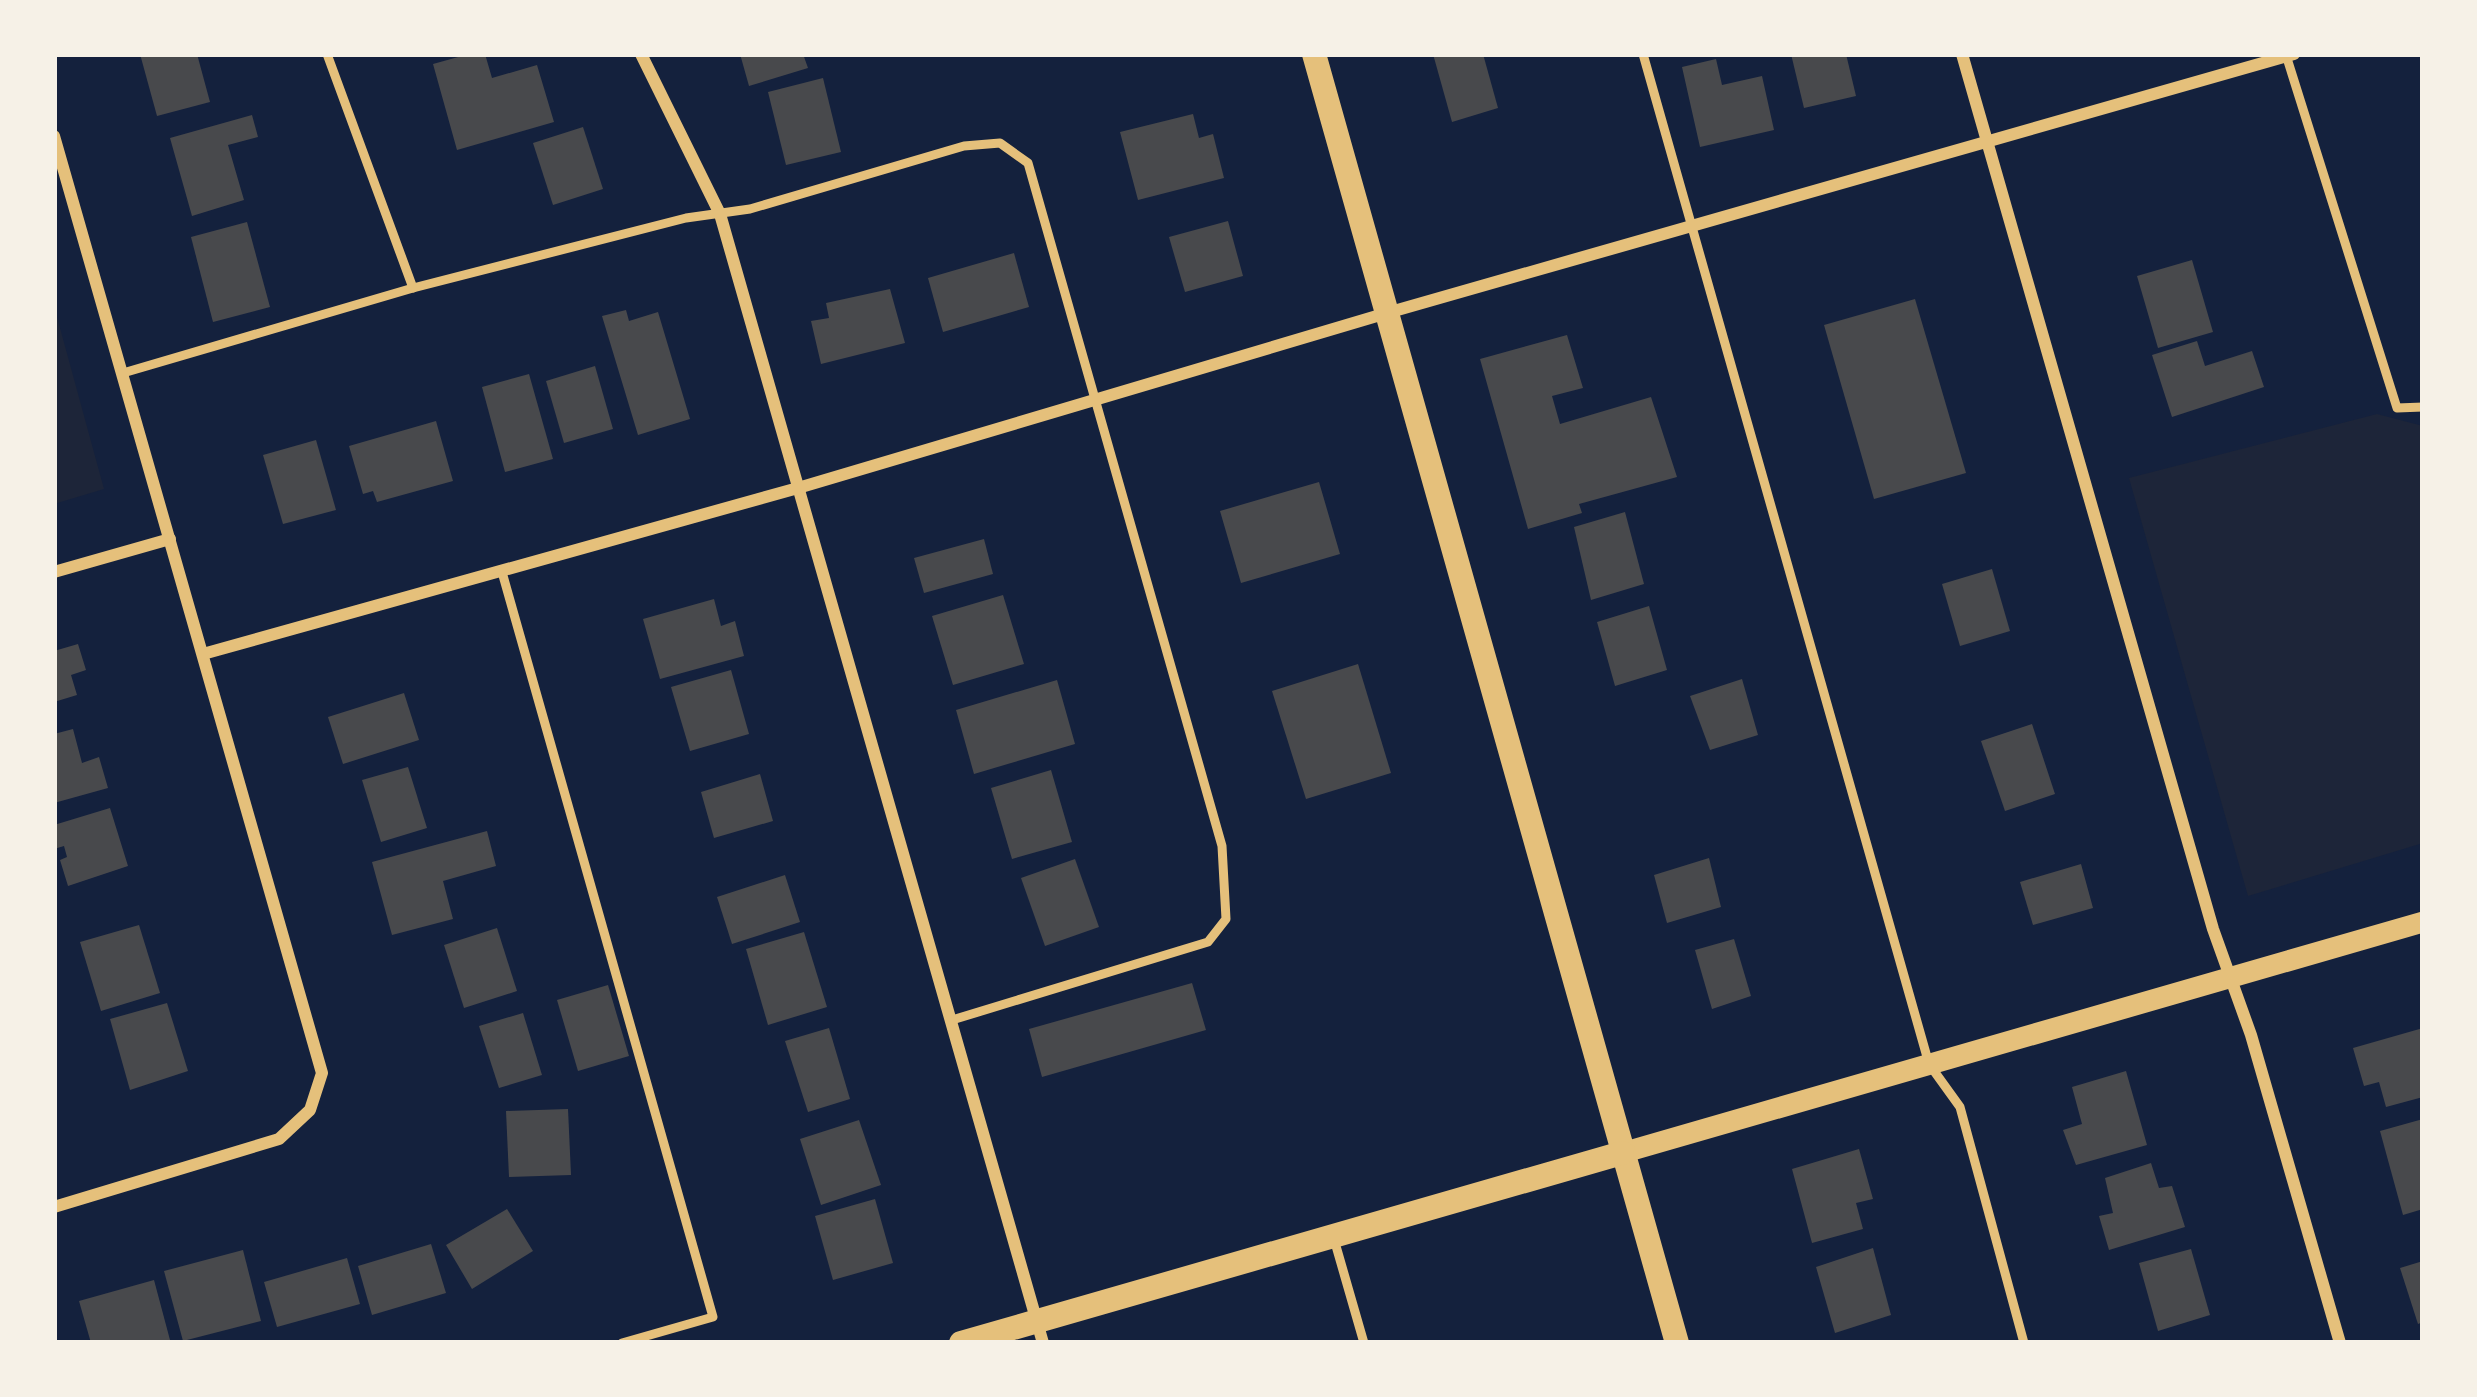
<svg xmlns="http://www.w3.org/2000/svg" width="2477" height="1397" viewBox="0 0 2477 1397" font-family="Quicksand,sans-serif">
	<rect width="100%" height="100%" fill="#14213d"/>
	<g fill="#1d2539">
		<path d="M 54,306 L 104,489 L 54,504 Z"/>
		<path d="M 2377,414 L 2423,426 L 2423,843 L 2248,896 L 2129,478 Z"/>
	</g>
	<g fill="#48494c">
		<path d="M 140,54 L 197,54 L 210,102 L 157,116 Z"/>
		<path d="M 469,54 L 485,54 L 492,78 L 537,65 L 554,122 L 457,150 L 433,64 Z"/>
		<path d="M 740,54 L 803,54 L 808,68 L 749,86 Z"/>
		<path d="M 1433,54 L 1483,54 L 1498,108 L 1452,122 Z"/>
		<path d="M 1791,54 L 1846,54 L 1856,96 L 1804,108 Z"/>
		<path d="M 1716,59 L 1722,85 L 1762,76 L 1774,130 L 1700,147 L 1682,67 Z"/>
		<path d="M 823,78 L 841,152 L 786,165 L 768,92 Z"/>
		<path d="M 1193,114 L 1199,138 L 1213,134 L 1224,178 L 1138,200 L 1120,132 Z"/>
		<path d="M 252,115 L 258,137 L 228,145 L 244,200 L 192,216 L 170,138 Z"/>
		<path d="M 583,127 L 603,189 L 553,205 L 533,143 Z"/>
		<path d="M 1228,221 L 1243,276 L 1185,292 L 1169,237 Z"/>
		<path d="M 247,222 L 270,307 L 213,322 L 191,237 Z"/>
		<path d="M 1014,253 L 1029,307 L 943,332 L 928,278 Z"/>
		<path d="M 2192,260 L 2213,332 L 2158,348 L 2137,276 Z"/>
		<path d="M 890,289 L 905,343 L 821,364 L 811,321 L 829,318 L 826,303 Z"/>
		<path d="M 1915,299 L 1966,473 L 1874,499 L 1824,325 Z"/>
		<path d="M 626,310 L 629,321 L 658,312 L 690,419 L 638,435 L 602,316 Z"/>
		<path d="M 1567,335 L 1583,388 L 1552,396 L 1560,424 L 1651,397 L 1677,477 L 1579,504 L 1582,513 L 1528,529 L 1480,359 Z"/>
		<path d="M 2197,341 L 2205,366 L 2252,351 L 2264,387 L 2172,417 L 2152,355 Z"/>
		<path d="M 595,366 L 613,429 L 564,443 L 546,381 Z"/>
		<path d="M 529,374 L 553,459 L 505,472 L 482,387 Z"/>
		<path d="M 436,421 L 453,481 L 377,502 L 373,491 L 363,494 L 349,446 Z"/>
		<path d="M 316,440 L 336,510 L 283,524 L 263,455 Z"/>
		<path d="M 1319,482 L 1340,554 L 1241,583 L 1220,511 Z"/>
		<path d="M 1625,512 L 1644,584 L 1591,600 L 1574,527 Z"/>
		<path d="M 984,539 L 993,574 L 924,593 L 914,558 Z"/>
		<path d="M 1992,569 L 2010,631 L 1960,646 L 1942,584 Z"/>
		<path d="M 1003,595 L 1024,664 L 953,685 L 932,616 Z"/>
		<path d="M 714,599 L 721,626 L 735,621 L 744,656 L 660,679 L 643,619 Z"/>
		<path d="M 1649,606 L 1667,670 L 1615,686 L 1597,622 Z"/>
		<path d="M 78,644 L 86,670 L 71,675 L 77,695 L 54,702 L 54,651 Z"/>
		<path d="M 1358,664 L 1391,773 L 1306,799 L 1272,691 Z"/>
		<path d="M 731,670 L 749,734 L 690,751 L 671,687 Z"/>
		<path d="M 1742,679 L 1758,735 L 1710,750 L 1690,696 Z"/>
		<path d="M 1057,680 L 1075,744 L 974,774 L 956,710 Z"/>
		<path d="M 404,693 L 419,740 L 343,764 L 328,717 Z"/>
		<path d="M 2032,724 L 2055,794 L 2005,811 L 1981,741 Z"/>
		<path d="M 73,729 L 82,763 L 99,757 L 108,788 L 54,803 L 54,734 Z"/>
		<path d="M 408,767 L 427,828 L 381,842 L 362,780 Z"/>
		<path d="M 1051,770 L 1072,842 L 1012,859 L 991,788 Z"/>
		<path d="M 760,774 L 773,821 L 714,838 L 701,792 Z"/>
		<path d="M 110,808 L 128,866 L 68,886 L 60,860 L 67,857 L 64,846 L 54,849 L 54,825 Z"/>
		<path d="M 487,831 L 496,866 L 443,881 L 453,919 L 392,935 L 372,862 Z"/>
		<path d="M 1709,858 L 1721,907 L 1667,923 L 1654,875 Z"/>
		<path d="M 1075,859 L 1099,927 L 1045,946 L 1021,878 Z"/>
		<path d="M 2081,864 L 2093,908 L 2033,925 L 2020,882 Z"/>
		<path d="M 785,875 L 800,922 L 732,944 L 717,897 Z"/>
		<path d="M 139,925 L 160,993 L 101,1011 L 80,942 Z"/>
		<path d="M 497,928 L 517,991 L 464,1008 L 444,945 Z"/>
		<path d="M 804,932 L 827,1007 L 768,1025 L 746,949 Z"/>
		<path d="M 1734,939 L 1751,996 L 1712,1009 L 1695,950 Z"/>
		<path d="M 1192,983 L 1206,1030 L 1042,1077 L 1029,1029 Z"/>
		<path d="M 608,985 L 629,1056 L 578,1071 L 557,1000 Z"/>
		<path d="M 167,1003 L 188,1071 L 130,1090 L 110,1019 Z"/>
		<path d="M 523,1013 L 542,1075 L 499,1088 L 479,1026 Z"/>
		<path d="M 829,1028 L 850,1099 L 808,1112 L 785,1041 Z"/>
		<path d="M 2423,1028 L 2423,1097 L 2386,1107 L 2379,1082 L 2364,1086 L 2353,1048 Z"/>
		<path d="M 2126,1071 L 2147,1145 L 2076,1165 L 2063,1130 L 2082,1124 L 2072,1087 Z"/>
		<path d="M 568,1109 L 571,1175 L 509,1177 L 506,1111 Z"/>
		<path d="M 2423,1119 L 2423,1209 L 2403,1215 L 2380,1131 Z"/>
		<path d="M 859,1120 L 881,1185 L 821,1205 L 800,1139 Z"/>
		<path d="M 1859,1149 L 1873,1199 L 1856,1203 L 1863,1229 L 1812,1243 L 1792,1169 Z"/>
		<path d="M 2151,1163 L 2159,1188 L 2172,1186 L 2185,1227 L 2109,1250 L 2099,1216 L 2113,1213 L 2105,1178 Z"/>
		<path d="M 875,1199 L 893,1263 L 833,1280 L 815,1216 Z"/>
		<path d="M 507,1209 L 533,1251 L 472,1289 L 446,1245 Z"/>
		<path d="M 431,1244 L 446,1293 L 372,1315 L 358,1266 Z"/>
		<path d="M 1873,1248 L 1891,1315 L 1835,1333 L 1816,1267 Z"/>
		<path d="M 2191,1249 L 2210,1315 L 2158,1331 L 2139,1263 Z"/>
		<path d="M 243,1250 L 261,1321 L 183,1341 L 164,1271 Z"/>
		<path d="M 347,1258 L 360,1304 L 277,1327 L 264,1282 Z"/>
		<path d="M 2423,1261 L 2423,1322 L 2418,1324 L 2400,1268 Z"/>
		<path d="M 154,1280 L 170,1340 L 91,1343 L 79,1301 Z"/>
	</g>
	<g fill="none" stroke-linecap="round" stroke-linejoin="round">
		<g stroke="#e5c07b" stroke-width="9">
			<path d="M 327,54 L 413,288"/>
			<path d="M 1643,54 L 1929,1064 L 1960,1107 L 2024,1343"/>
			<path d="M 2286,55 L 2397,408 L 2423,407"/>
			<path d="M 123,373 L 413,288 L 686,218 L 750,209 L 964,146 L 1000,143 L 1028,163 L 1222,846 L 1226,919 L 1208,942 L 952,1020"/>
			<path d="M 502,572 L 713,1317 L 622,1343"/>
			<path d="M 1334,1239 L 1364,1343"/>
		</g>
		<g stroke="#e5c07b" stroke-width="12">
			<path d="M 641,54 L 720,214 L 1043,1343"/>
			<path d="M 1962,54 L 2213,929 L 2251,1035 L 2340,1343"/>
			<path d="M 54,136 L 322,1073 L 310,1110 L 279,1139 L 54,1207"/>
			<path d="M 54,572 L 170,539"/>
			<path d="M 203,654 L 798,488 L 1387,313 L 2294,54"/>
		</g>
		<path stroke="#e5c07b" stroke-width="21" d="M 1622,1153 L 2423,922"/>
		<g stroke="#e5c07b" stroke-width="24">
			<path d="M 1314,54 L 1677,1343"/>
			<path d="M 961,1343 L 1622,1153"/>
		</g>
	</g>
	<rect width="2477" height="1397" fill="none" stroke="#f6f1e7" stroke-width="114"/>
</svg>
